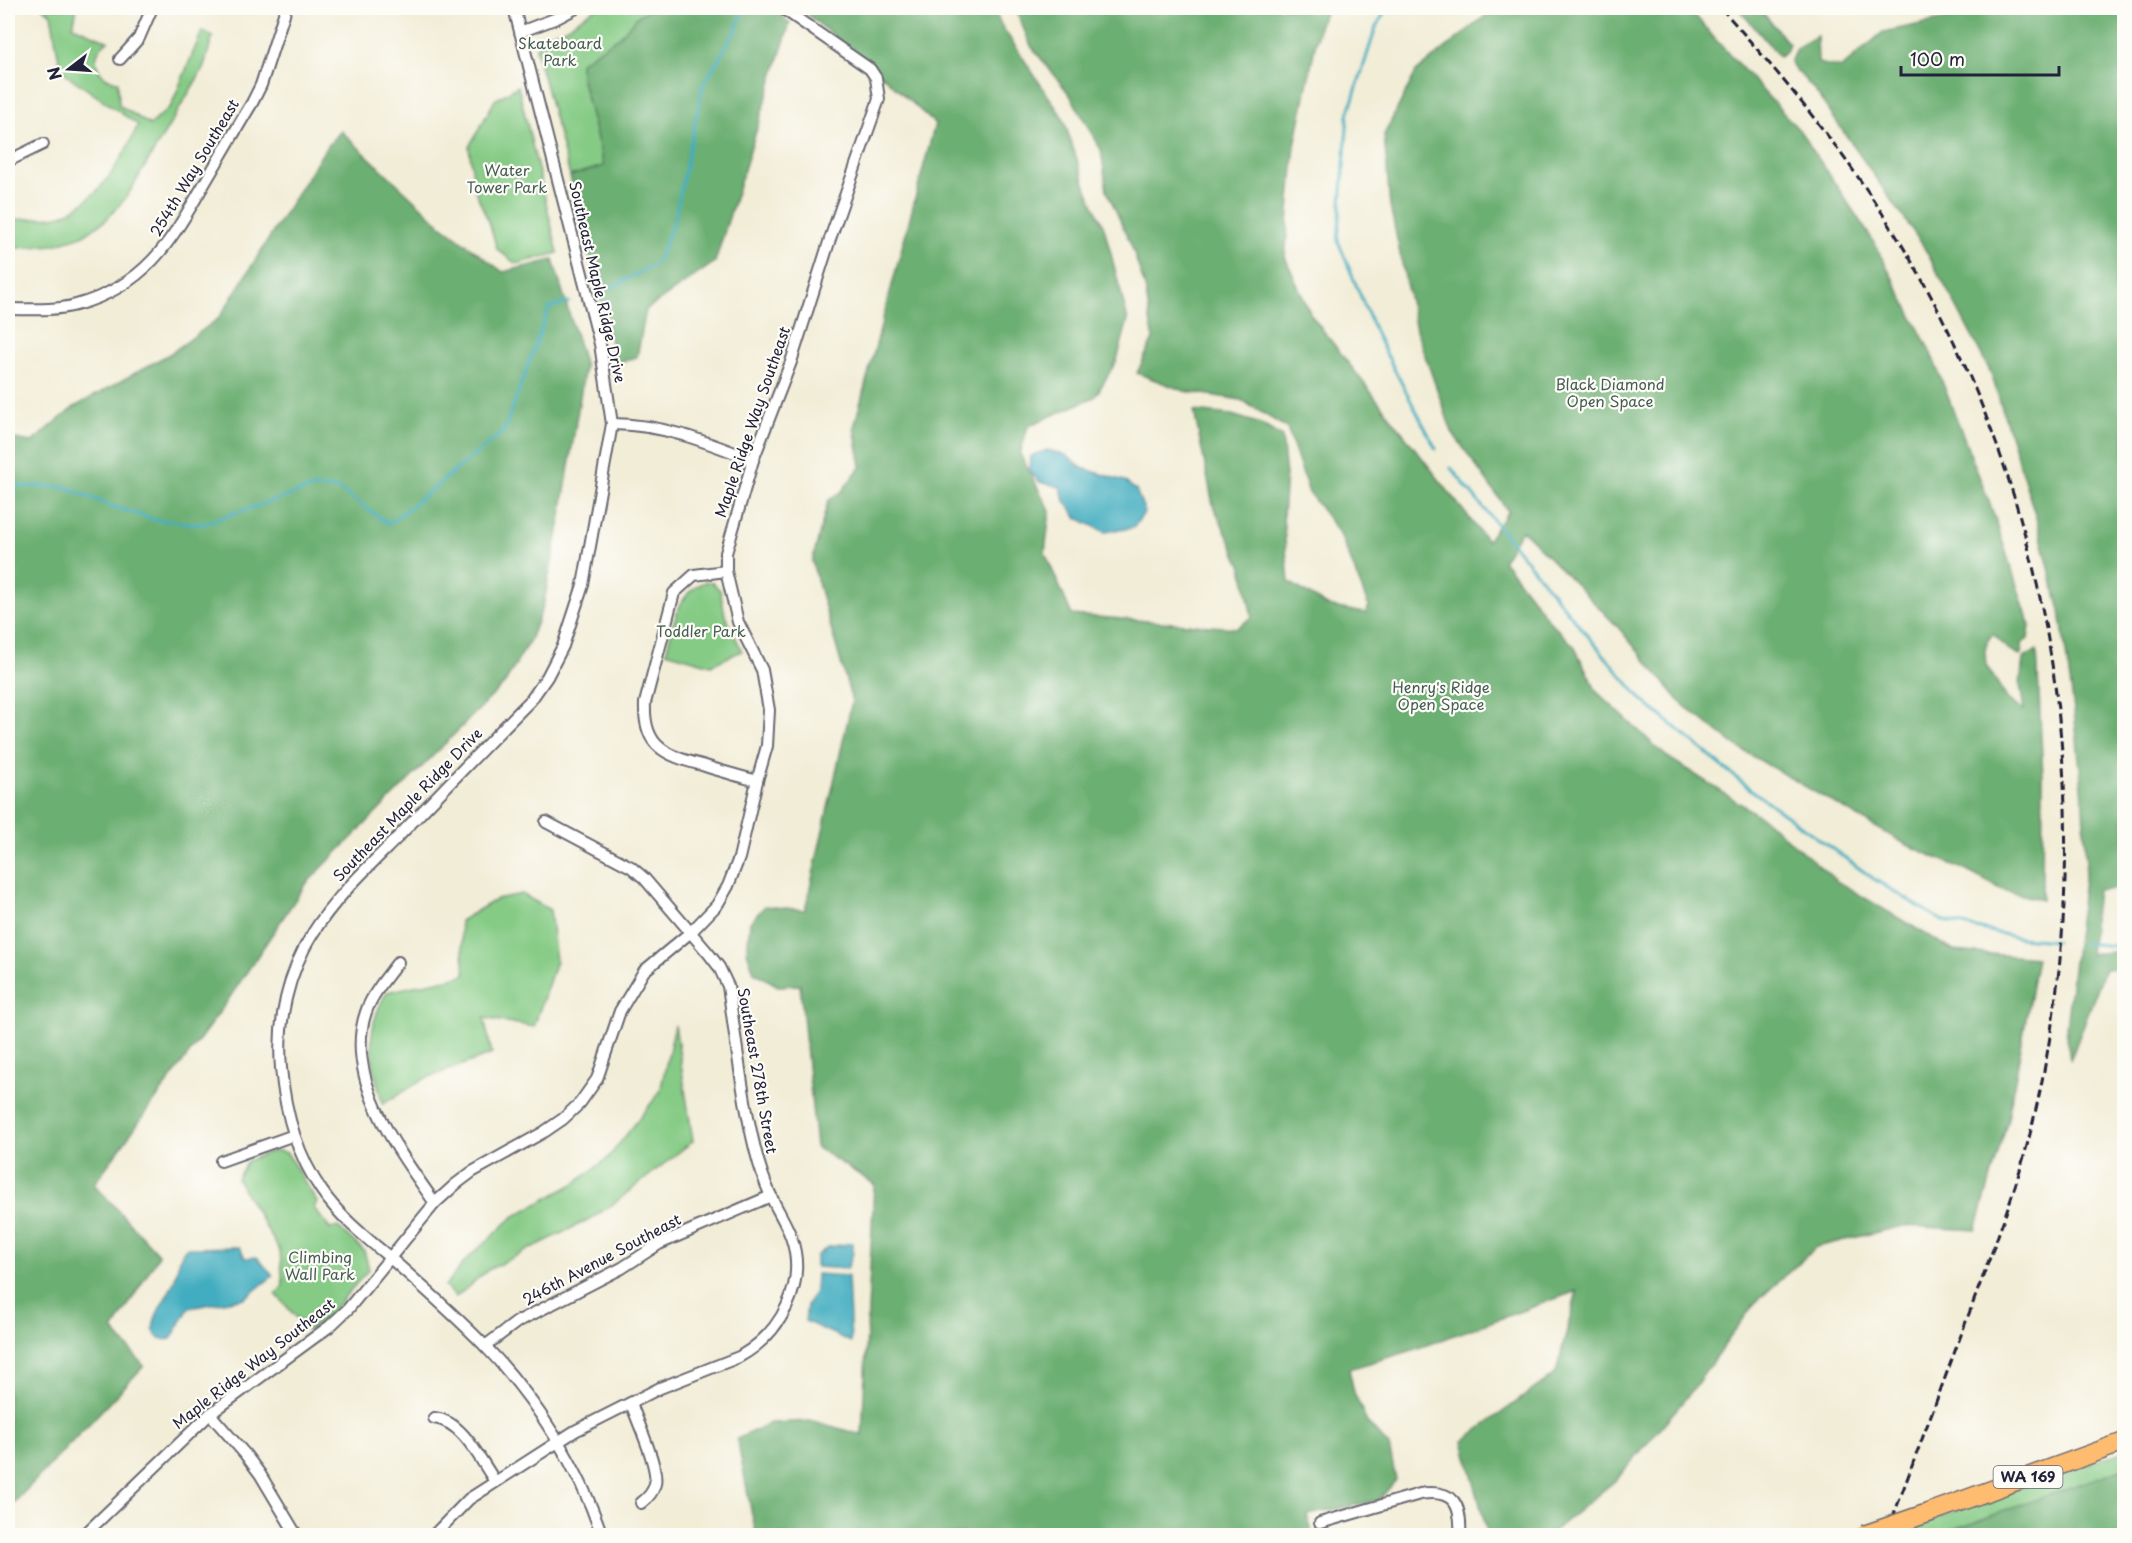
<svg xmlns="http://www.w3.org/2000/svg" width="2132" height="1543" viewBox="0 0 2132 1543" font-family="'Playpen Sans',sans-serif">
	<rect width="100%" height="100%" fill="#fdfcf7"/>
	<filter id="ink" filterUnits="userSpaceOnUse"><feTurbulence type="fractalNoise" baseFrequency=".0167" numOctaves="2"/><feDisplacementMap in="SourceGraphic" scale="12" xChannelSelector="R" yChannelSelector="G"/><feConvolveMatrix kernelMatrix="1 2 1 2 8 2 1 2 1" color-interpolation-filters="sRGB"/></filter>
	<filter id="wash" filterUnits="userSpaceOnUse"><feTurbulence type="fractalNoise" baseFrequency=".008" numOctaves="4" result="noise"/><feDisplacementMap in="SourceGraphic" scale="24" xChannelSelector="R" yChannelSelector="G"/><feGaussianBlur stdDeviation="1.35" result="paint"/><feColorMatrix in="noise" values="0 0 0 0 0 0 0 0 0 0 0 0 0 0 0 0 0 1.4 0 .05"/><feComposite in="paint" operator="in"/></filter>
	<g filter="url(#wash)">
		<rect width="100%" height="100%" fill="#f2edd7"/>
		<g fill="#85cb85" stroke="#547660" stroke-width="1.5">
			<path d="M 43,8 L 77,8 L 73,26 L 108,41 C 88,56 95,77 118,82 L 119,105 L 150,125 L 171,106 L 202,31 L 213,36 L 203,69 L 126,198 L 105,221 L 82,236 L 54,245 L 8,249 L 8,220 C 21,219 54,219 64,214 C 101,197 122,161 138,125 L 68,76 L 60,67 L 51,14 Z"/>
			<path d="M 596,8 L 652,8 L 639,15 L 619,37 L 580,63 L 581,76 L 604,166 L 570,176 L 536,50 L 537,43 L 541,37 L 564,29 Z"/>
			<path d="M 518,86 L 558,253 L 516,264 L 497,249 L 490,225 L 475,190 L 469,147 L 495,100 Z"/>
			<path d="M 704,582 L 712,582 L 720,590 L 725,615 L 742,651 L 711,665 L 666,652 C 674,624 676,595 704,582 Z"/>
			<path d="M 522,894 L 550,910 L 556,961 L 534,1027 L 484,1018 L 492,1054 L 424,1079 L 383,1104 C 371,1064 363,1030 387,992 L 465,975 L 460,921 L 497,899 Z"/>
			<path d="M 675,1025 L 693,1141 L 612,1205 L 592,1218 L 488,1270 L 456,1297 L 445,1286 L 467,1259 L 513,1217 L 575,1183 L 608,1158 L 660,1092 Z"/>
			<path d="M 279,1151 L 287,1153 L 317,1202 L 314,1208 L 330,1229 L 338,1227 L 364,1251 L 369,1269 L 329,1315 L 308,1331 L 276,1294 L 283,1286 L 280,1251 L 237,1179 L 247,1161 L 269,1152 Z"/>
			<path d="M 2124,1451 L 2124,1535 L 1911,1536 L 1914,1526 Z"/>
		</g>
		<g fill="#6caf72" stroke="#476856" stroke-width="1.5">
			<path d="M 652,8 L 772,8 L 790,23 L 715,262 L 646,310 L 637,357 L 616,363 L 570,176 L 604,166 L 581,76 L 580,63 L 619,37 L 639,15 Z"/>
			<path d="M 799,8 L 994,8 L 1001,25 L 1063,118 L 1088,192 L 1104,227 L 1128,320 L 1117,360 L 1095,397 L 1028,426 L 1020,454 L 1050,511 L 1045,553 L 1072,615 L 1237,628 L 1252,617 L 1242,567 L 1213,505 L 1194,411 L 1232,415 L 1261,424 L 1282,437 L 1286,475 L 1283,517 L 1289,582 L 1327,606 L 1365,613 L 1369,607 L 1340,534 L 1309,493 L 1287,428 L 1241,400 L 1184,391 L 1137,373 L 1153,339 L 1145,287 L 1132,247 L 1107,191 L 1101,150 L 1070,95 L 1031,46 L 1015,8 L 1327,8 L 1319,27 L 1295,145 L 1285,257 L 1311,315 L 1487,541 L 1508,511 L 1452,432 L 1416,330 L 1390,206 L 1384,135 L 1416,72 L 1495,8 L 1689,8 L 1715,39 L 1800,131 L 1874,242 L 1931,353 L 1993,512 L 2030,626 L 2028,639 L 2021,644 L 2022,651 L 2020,656 L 2010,651 L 1993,634 L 1988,640 L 1985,650 L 1986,665 L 2008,700 L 2024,710 L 2020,685 L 2023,659 L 2037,650 L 2043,778 L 2042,900 L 2003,890 L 1965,870 L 1907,845 L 1740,749 L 1682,704 L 1617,626 L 1522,530 L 1503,560 L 1551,623 L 1574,646 L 1597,692 L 1666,756 L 1763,818 L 1838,882 L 1954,951 L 2037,958 L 2008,1119 L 1976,1230 L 1903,1226 L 1816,1247 L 1754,1304 L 1691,1392 L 1616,1480 L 1549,1535 L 1488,1535 L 1463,1441 L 1556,1373 L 1577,1291 L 1410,1351 L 1349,1369 L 1354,1392 L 1367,1422 L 1389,1446 L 1396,1480 L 1379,1500 L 1307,1515 L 1313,1535 L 756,1535 L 737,1439 L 770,1423 L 813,1421 L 862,1435 L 874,1184 L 816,1147 L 800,985 L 778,986 L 754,972 L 747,952 L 750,922 L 765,906 L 805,910 L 852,701 L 812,562 L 828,501 L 842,491 L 861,466 L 854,427 L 935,124 L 874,68 Z"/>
			<path d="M 1738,8 L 1759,8 L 1789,44 L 1786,52 L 1779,56 Z"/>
			<path d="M 1958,8 L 2124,8 L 2124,889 L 2097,890 L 2090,954 L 2124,951 L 2124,968 L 2105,969 L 2070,1061 L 2066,1027 L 2086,863 L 2082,788 L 2073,702 L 2060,611 L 2037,521 L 1991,373 L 1956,306 L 1922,244 L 1815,91 L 1790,63 L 1796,48 L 1817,36 L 1818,63 L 1841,68 L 1883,32 L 1950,18 Z"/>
			<path d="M 341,131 L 441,225 L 503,272 L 553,260 L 585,366 L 561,516 L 543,606 L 530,640 L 505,683 L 305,885 L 226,1003 L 94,1184 L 159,1255 L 113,1330 L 144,1366 L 8,1509 L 8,438 L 32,442 L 74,407 L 171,353 L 219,318 L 325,149 Z"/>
			<path d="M 2124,1468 L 2124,1535 L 1938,1535 Z"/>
		</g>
		<g fill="#42adc0" stroke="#32687e" stroke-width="1.5">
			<path d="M 1047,450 L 1066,455 L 1082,468 L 1124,481 L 1136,490 L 1145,512 L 1133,528 L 1105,532 L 1077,518 L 1065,501 L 1060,487 L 1040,482 L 1029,471 L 1031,456 Z"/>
			<path d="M 853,1243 L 853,1253 L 847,1269 L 816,1267 L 816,1256 L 828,1247 Z"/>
			<path d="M 240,1247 L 245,1258 L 257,1257 L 273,1276 L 245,1298 L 189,1308 L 171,1339 C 165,1340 162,1340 157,1336 C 145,1324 168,1297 173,1284 C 178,1273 177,1257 186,1248 Z"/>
			<path d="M 816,1274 L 848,1276 L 851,1342 L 805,1321 L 807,1305 L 815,1291 Z"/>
		</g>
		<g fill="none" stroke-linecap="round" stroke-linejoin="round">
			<g stroke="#42adc0" stroke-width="3">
				<path d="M 1387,8 L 1376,27 L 1348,115 L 1338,241 L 1377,336 L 1436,449"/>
				<path d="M 609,289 L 657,263 L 674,222 L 703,85 L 736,30 L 744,8"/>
				<path d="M 1451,468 L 1582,629 L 1643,701 L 1750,789 L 1874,879 L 1941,920 L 2020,938 L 2056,941"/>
				<path d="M 8,486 L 65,487 L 114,507 L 156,520 L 202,524 L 312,488 L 337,488 L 389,524 L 504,431 L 549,308 L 569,302"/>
				<path d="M 2085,943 L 2113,946 L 2124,945"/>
			</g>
		</g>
	</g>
	<g filter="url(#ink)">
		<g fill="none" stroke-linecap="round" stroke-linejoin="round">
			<defs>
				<g id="street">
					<path d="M 514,8 L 600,344 L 612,424 L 583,585 L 563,646 L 547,677 L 531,700 C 485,746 441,792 396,839 C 367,868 335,898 313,933 C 288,972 277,1022 281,1068 C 285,1112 296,1154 322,1191 C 340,1217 364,1236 388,1256 C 421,1285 454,1314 484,1345 C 534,1396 580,1468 602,1536"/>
					<path d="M 520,32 L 557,18 L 576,8"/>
					<path d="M 120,59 L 139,38 L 152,8"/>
					<path d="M 8,161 L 43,144"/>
					<path d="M 8,309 C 30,309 54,311 76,305 C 145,286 170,243 203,186 C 219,159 235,131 252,103 L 261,85 L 286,8"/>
					<path d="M 612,424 C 662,424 707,442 753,460"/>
					<path d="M 726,571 L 694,575 L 674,593 L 645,703 C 643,747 665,755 702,765 C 720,771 739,776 757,781"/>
					<path d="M 398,962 C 387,977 372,994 366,1012 C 343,1078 399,1152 435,1203"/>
					<path d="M 221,1161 L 294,1135"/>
					<path d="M 485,1346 L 517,1322 L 622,1268 L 659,1244 L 771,1196"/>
					<path d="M 631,1403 C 637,1421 659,1467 655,1484 C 653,1493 648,1498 641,1503"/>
					<path d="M 210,1414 L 245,1454 L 260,1474 L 297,1536"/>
					<path d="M 434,1418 C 463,1421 480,1460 495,1481"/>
					<path d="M 1320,1523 L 1420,1494 C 1454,1489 1462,1504 1460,1536"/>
					<path d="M 83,1536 L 210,1414 L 330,1326 L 348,1309 L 435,1203 L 456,1184 L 472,1172 L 544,1132 L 563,1119 L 580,1103 L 597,1079 L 620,1011 L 644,971 L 692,931 L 717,905 L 728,886 L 739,858 L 757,781 L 767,746 L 769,710 L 762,670 L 738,622 L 726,571 L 726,553 L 753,460 L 791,362 L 830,239 L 879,99 L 876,78 L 870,69 L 782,8"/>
					<path d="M 433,1536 L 469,1499 L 575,1431 L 660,1388 L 739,1357 C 780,1334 808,1285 791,1237 C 786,1223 777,1210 771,1196 C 764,1181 759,1165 755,1149 C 742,1096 736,1040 728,986 L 719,967 L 709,954 L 644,878 L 631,867 L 546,822"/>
				</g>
				<path id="primary" d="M 1931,1512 L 2124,1442"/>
			</defs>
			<use href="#street" stroke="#6b6972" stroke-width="14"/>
			<use href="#primary" stroke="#6b6972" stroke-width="21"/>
			<use href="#street" stroke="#fff" stroke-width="10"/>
			<use href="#primary" stroke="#febc70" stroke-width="18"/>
			<path stroke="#22223b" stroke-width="3" stroke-dasharray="9 4.5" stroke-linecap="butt" d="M 1721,8 C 1785,80 1847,154 1897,237 C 2060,502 2105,829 2031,1130 C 2017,1187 1996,1241 1976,1295 C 1946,1375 1916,1455 1886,1536"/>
			<defs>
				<path id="primary-bridge" d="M 1864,1535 L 1931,1512"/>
			</defs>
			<use href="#primary-bridge" stroke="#6b6972" stroke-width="21" stroke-linecap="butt"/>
			<use href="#primary-bridge" stroke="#febc70" stroke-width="18"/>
		</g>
	</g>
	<g text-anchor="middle" stroke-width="4.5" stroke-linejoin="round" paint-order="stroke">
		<rect fill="#fdfcf7" stroke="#646373" stroke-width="1.5" x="1993.5" y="1466" width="69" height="22" rx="4.5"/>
		<g font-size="14" font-weight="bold" fill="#22223b">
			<text x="2028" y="1482">WA 169</text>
		</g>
		<g font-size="15" fill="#455d55" stroke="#fdfcf7">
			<text x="560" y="49">Skateboard<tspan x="560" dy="17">Park</tspan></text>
			<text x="507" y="176">Water<tspan x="507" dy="17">Tower Park</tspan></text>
			<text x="1610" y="390">Black Diamond<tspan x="1610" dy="17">Open Space</tspan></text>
			<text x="701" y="637">Toddler Park</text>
			<text x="1441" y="693">Henry's Ridge<tspan x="1441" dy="17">Open Space</tspan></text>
			<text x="320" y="1263">Climbing<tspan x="320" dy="17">Wall Park</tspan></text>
		</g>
		<g font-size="15" fill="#22223b" stroke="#fdfcf7">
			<text transform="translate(195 168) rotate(-59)" y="5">254th Way Southeast</text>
			<text transform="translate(597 282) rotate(77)" y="5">Southeast Maple Ridge Drive</text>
			<text transform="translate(753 422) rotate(-71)" y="5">Maple Ridge Way Southeast</text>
			<text transform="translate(408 805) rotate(-46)" y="5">Southeast Maple Ridge Drive</text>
			<text transform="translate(757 1071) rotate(80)" y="5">Southeast 278th Street</text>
			<text transform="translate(602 1260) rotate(-28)" y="5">246th Avenue Southeast</text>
			<text transform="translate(254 1364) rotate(-38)" y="5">Maple Ridge Way Southeast</text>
		</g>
	</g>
	<rect width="2132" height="1543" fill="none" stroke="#fdfcf7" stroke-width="30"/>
	<g transform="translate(69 69) rotate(253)" stroke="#fdfcf7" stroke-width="4.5" paint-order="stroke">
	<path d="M0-4.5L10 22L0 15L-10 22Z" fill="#22223b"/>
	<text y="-9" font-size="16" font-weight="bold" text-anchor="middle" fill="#22223b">N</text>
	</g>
	<path d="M1901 66v9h158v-9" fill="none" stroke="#22223b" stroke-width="3"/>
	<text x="1910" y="66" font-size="18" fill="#22223b" stroke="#fdfcf7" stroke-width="4.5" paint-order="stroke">100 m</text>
</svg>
